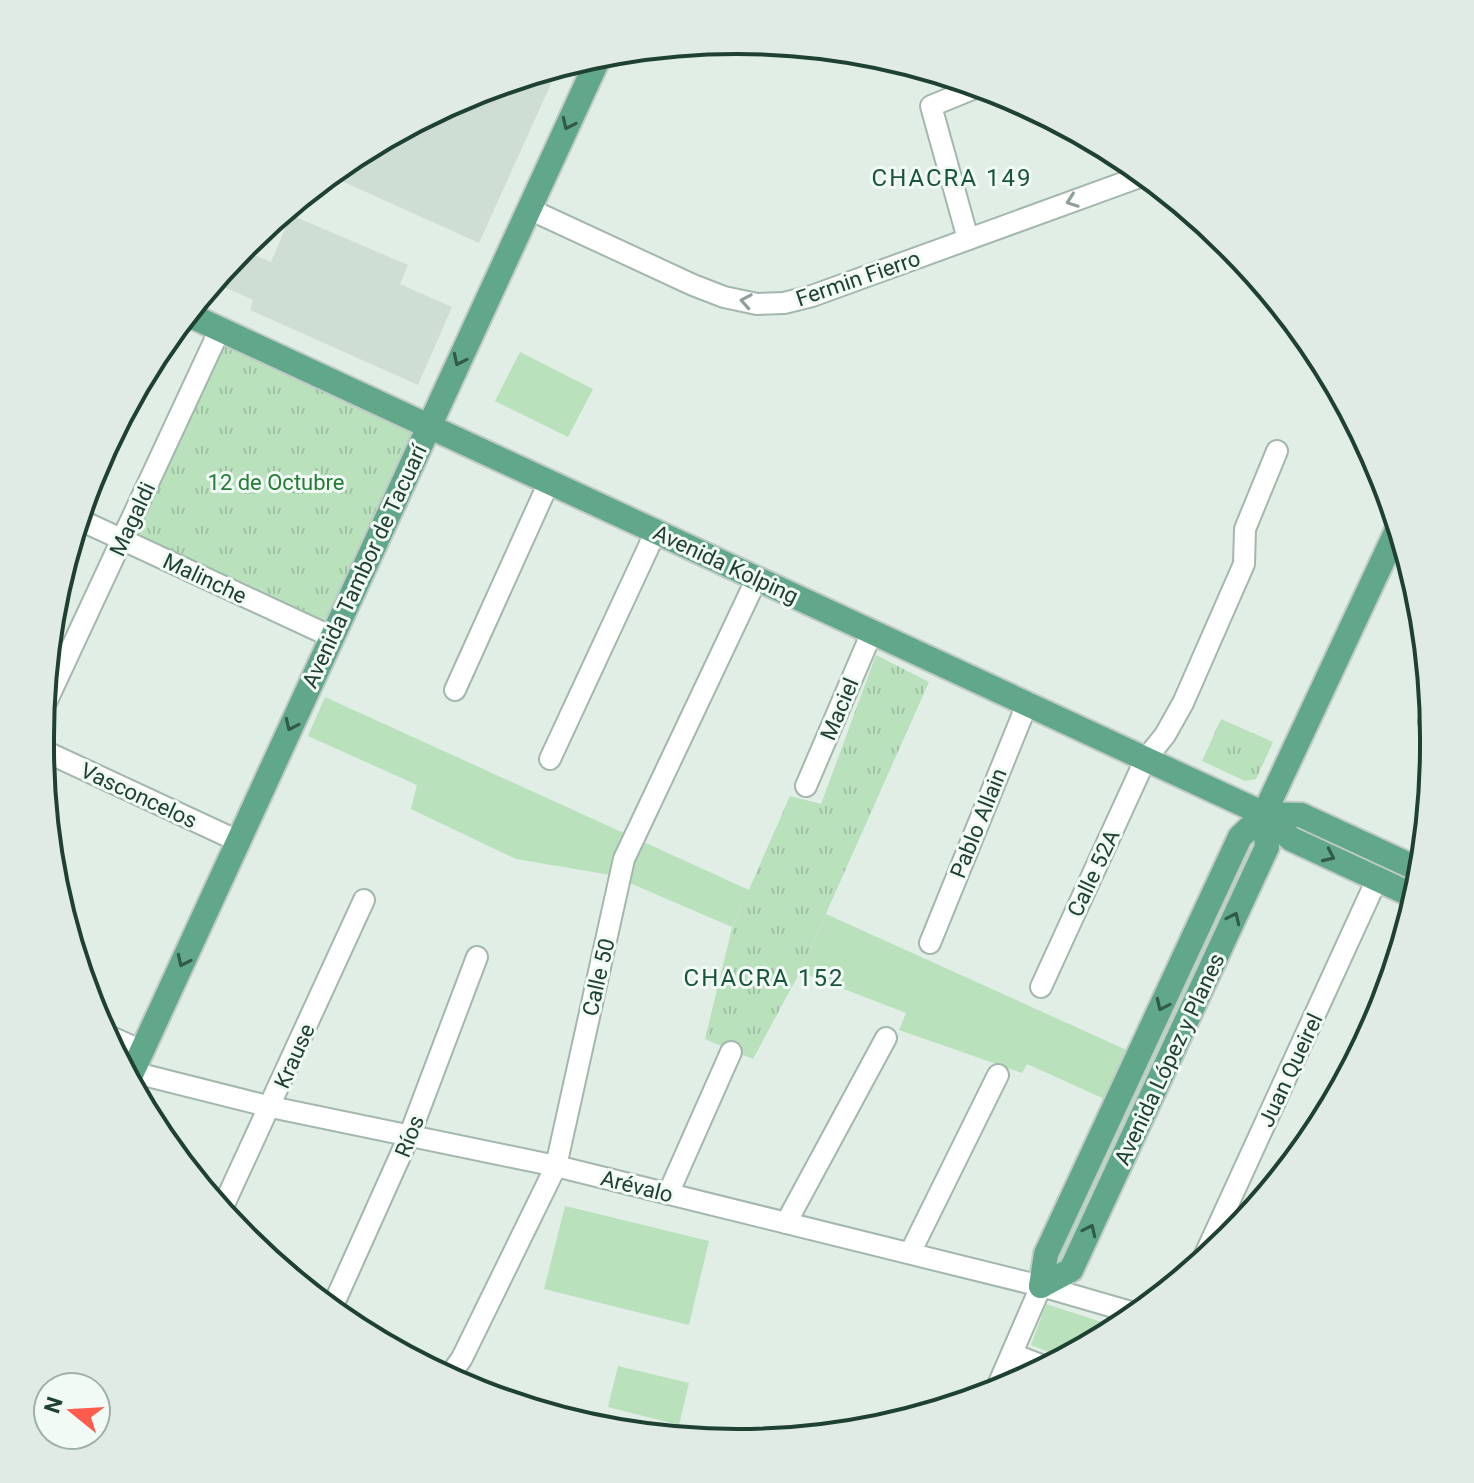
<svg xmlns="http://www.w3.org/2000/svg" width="1474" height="1483" viewBox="0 0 1474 1483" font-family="Roboto,sans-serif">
	<defs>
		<pattern id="park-tufts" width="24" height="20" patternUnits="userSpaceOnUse" patternTransform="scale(2)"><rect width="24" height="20" fill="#b8e1bc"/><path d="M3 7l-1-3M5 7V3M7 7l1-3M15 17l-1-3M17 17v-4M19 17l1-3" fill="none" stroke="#9ec2a2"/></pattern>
	</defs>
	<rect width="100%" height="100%" fill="#e1eee6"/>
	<g fill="#cfded5">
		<path d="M 537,73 L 537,76 L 555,75 L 479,243 L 328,175 L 349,158 L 470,93 Z"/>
		<path d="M 291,215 L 408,265 L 400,284 L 452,307 L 418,385 L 250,310 L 253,300 L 213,282 L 240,249 L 271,262 Z"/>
	</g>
	<g fill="#b8e1bc">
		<path d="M 520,352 L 593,389 L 568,437 L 495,401 Z"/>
		<path d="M 325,697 L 749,890 L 732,927 L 611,875 L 516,859 L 411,809 L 417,785 L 308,736 Z"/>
		<path d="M 1246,847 L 1258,850 L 1065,1265 L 1055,1261 Z"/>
		<path d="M 826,914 L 1131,1052 L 1109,1101 L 1027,1064 L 1022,1073 L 899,1030 L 906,1013 L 800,972 Z"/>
		<path d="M 565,1206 L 709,1241 L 689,1325 L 544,1289 Z"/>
		<path d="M 1046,1304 L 1120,1328 L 1089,1342 L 1089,1344 L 1064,1358 L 1031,1345 Z"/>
		<path d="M 618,1366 L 689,1383 L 679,1425 L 608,1407 Z"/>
	</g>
	<g fill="url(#park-tufts)">
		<path d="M 220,329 L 429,425 L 332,637 L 122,539 Z"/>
		<path d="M 876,655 L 929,682 L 800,972 L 753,1059 L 705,1039 L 732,928 L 790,796 L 821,804 Z"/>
		<path d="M 1221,719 L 1273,742 L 1256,779 L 1245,781 L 1202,761 Z"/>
	</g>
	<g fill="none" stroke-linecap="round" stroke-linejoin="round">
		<defs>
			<g id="minor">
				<path d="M 529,209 L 693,285 L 724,297 L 757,304 L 784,303 L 812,296 L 1145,175"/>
				<path d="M 968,239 L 931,106 L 980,86"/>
				<path d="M 78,519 L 332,637"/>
				<path d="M 455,690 L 549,482"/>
				<path d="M 43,709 L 220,329"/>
				<path d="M 1432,721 L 1429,722 L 1434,738"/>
				<path d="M 40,749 L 238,841"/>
				<path d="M 550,759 L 656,531"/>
				<path d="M 806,786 L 872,632"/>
				<path d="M 930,943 L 1027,704"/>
				<path d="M 1041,987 L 1145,760 L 1165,735 L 1183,703 L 1244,564 L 1245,529 L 1277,451"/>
				<path d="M 104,1034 L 142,1051"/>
				<path d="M 132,1072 L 271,1107 L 556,1166 L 1041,1286 L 1138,1314"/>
				<path d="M 668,1194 L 731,1052"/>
				<path d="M 221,1211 L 364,900"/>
				<path d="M 786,1223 L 886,1038"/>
				<path d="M 910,1253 L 998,1075"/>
				<path d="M 1202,1261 L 1377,879"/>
				<path d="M 331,1310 L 410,1134 L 477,957"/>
				<path d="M 1012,1354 L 1046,1367"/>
				<path d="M 448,1378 L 462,1358 L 556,1166 L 624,859 L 757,578"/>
				<path d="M 995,1392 L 1041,1286"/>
			</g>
			<g id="major">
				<path d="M 187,314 L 1264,814 L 1291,839 L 1416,897"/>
				<path d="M 1264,814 L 1301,815 L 1422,871"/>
				<path d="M 129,1079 L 601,53"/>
				<path d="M 1041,1286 L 1046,1254 L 1240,837 L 1264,814 L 1398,528"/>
				<path d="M 1041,1286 L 1071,1270 L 1267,847 L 1264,814"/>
			</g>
		</defs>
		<use href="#minor" stroke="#a3b7ac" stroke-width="24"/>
		<use href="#major" stroke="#c0cac6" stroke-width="28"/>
		<use href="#minor" stroke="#fff" stroke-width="20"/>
		<use href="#major" stroke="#61a88a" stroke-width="24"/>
	</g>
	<defs><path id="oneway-chevron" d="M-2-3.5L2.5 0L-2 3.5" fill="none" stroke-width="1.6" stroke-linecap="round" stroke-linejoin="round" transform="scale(2)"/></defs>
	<g stroke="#305b48">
		<use href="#oneway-chevron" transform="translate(568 124) rotate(115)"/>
		<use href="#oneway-chevron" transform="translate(459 360) rotate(115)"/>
		<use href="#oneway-chevron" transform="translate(291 725) rotate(115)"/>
		<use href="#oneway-chevron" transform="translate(1329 856) rotate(25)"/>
		<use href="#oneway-chevron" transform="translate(1234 918) rotate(-65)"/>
		<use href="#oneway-chevron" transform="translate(183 961) rotate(115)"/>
		<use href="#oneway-chevron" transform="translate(1162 1005) rotate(115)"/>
		<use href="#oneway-chevron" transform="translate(1090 1230) rotate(-65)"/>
	</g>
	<g stroke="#8fa098">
		<use href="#oneway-chevron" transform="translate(1072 201) rotate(160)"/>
		<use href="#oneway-chevron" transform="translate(746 301) rotate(-170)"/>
	</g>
	<g text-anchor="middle" stroke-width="6" stroke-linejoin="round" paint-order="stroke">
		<g font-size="22" fill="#1f4132" stroke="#f2faf5">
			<text transform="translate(858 278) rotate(-19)" y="8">Fermin Fierro</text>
			<text transform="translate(132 519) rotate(-65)" y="8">Magaldi</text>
			<text transform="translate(726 564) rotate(25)" y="8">Avenida Kolping</text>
			<text transform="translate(364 566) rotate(-65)" y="8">Avenida Tambor de Tacuarí</text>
			<text transform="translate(205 578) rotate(25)" y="8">Malinche</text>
			<text transform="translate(839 709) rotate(-67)" y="8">Maciel</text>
			<text transform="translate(139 795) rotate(25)" y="8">Vasconcelos</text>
			<text transform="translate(978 823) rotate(-68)" y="8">Pablo Allain</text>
			<text transform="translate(1093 873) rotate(-65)" y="8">Calle 52A</text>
			<text transform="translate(598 977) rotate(-77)" y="8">Calle 50</text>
			<text transform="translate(294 1056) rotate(-66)" y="8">Krause</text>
			<text transform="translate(1169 1059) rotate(-65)" y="8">Avenida López y Planes</text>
			<text transform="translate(1290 1070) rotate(-65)" y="8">Juan Queirel</text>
			<text transform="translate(409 1136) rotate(-68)" y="8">Ríos</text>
			<text transform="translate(637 1186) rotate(14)" y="8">Arévalo</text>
		</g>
		<g font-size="22" fill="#257c38" stroke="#f2faf5">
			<text x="276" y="490">12 de Octubre</text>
		</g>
		<g font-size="24" letter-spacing="2" fill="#19553c" stroke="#f2faf5">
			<text x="952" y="186">CHACRA 149</text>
			<text x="764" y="986">CHACRA 152</text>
		</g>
	</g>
	<path d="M0 0H1474V1483H0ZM737 54H737A683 683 0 0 1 1420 737V746A683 683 0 0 1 737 1429H737A683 683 0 0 1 54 746V737A683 683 0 0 1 737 54Z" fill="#e1ebe5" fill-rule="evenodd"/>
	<path fill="none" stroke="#1f4132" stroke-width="4" d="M737 54H737A683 683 0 0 1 1420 737V746A683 683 0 0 1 737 1429H737A683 683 0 0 1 54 746V737A683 683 0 0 1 737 54Z"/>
	<g transform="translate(72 1411) rotate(288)"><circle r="38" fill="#f2faf5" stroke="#9eb0a7" stroke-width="2"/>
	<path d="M0-6L14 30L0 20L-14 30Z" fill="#ff5c4e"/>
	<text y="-12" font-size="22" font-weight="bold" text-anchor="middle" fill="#1f4132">N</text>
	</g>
</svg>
